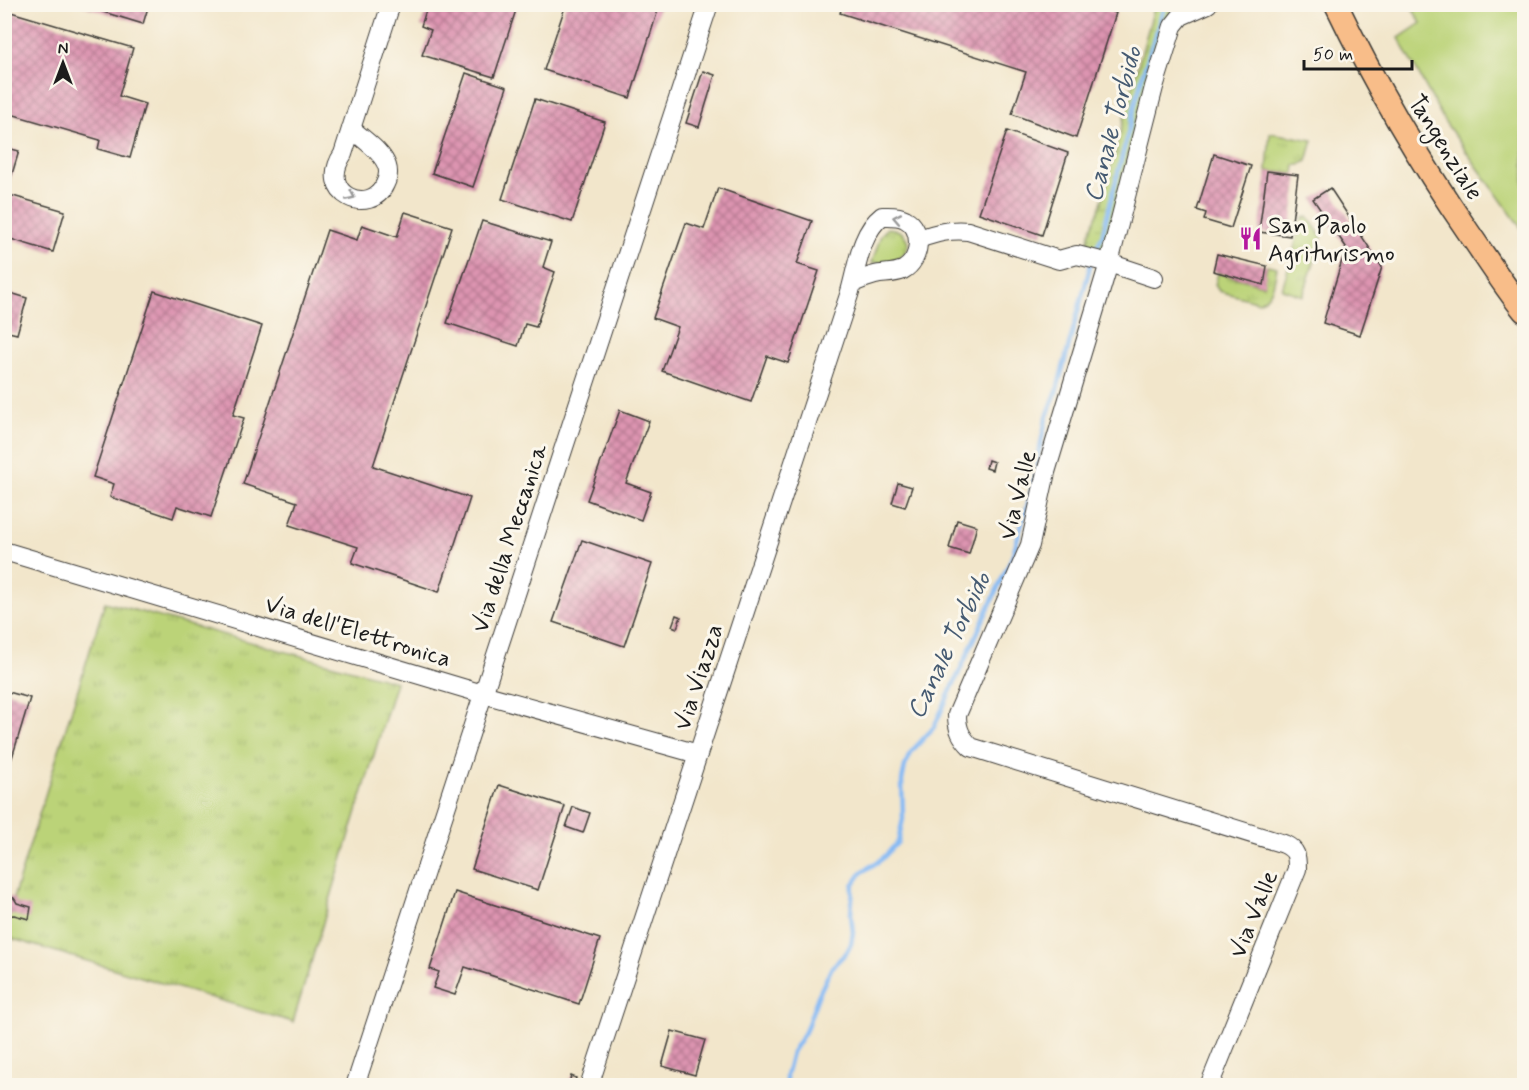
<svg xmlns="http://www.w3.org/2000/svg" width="1529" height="1090" viewBox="0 0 1529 1090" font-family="Mynerve,sans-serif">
	<defs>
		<pattern id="grass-tufts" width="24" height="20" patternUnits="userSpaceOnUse" patternTransform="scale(1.5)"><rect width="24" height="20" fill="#bbd378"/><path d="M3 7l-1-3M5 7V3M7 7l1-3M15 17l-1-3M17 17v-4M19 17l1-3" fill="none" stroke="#a0b567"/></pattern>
		<pattern id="wetland-marsh" width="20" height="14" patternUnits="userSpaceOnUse" patternTransform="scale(1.5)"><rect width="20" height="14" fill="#bbd378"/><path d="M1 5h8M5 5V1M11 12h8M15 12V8" fill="none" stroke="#a0b567"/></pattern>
		<pattern id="building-cross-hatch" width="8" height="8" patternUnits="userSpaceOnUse" patternTransform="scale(1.5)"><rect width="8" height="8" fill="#dd94b1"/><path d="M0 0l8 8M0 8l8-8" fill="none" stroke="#b2788f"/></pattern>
	</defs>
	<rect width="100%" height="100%" fill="#fbf7ec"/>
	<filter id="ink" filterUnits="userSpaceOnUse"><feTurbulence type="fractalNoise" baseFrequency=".0167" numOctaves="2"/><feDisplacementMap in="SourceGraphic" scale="12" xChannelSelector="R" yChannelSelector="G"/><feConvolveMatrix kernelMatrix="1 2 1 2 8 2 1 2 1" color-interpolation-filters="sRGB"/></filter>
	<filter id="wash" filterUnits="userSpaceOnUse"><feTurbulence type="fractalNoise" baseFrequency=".008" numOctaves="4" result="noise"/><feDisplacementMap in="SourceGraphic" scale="24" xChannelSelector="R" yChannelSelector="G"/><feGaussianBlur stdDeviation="1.35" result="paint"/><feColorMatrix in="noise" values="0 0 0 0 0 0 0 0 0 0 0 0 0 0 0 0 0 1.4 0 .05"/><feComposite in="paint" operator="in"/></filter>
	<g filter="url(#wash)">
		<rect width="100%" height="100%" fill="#f2e6cb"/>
		<g fill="url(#grass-tufts)" stroke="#6c784a" stroke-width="1.5">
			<path d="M 1270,133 L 1313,140 L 1307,161 L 1300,165 L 1295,165 L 1294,174 L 1267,171 Z"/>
			<path d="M 1308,217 L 1322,237 L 1303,296 L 1282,289 L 1303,218 Z"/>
			<path d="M 888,228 C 905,229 916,245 900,257 C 893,263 881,262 872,263 L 881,235 Z"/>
			<path d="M 1267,265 L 1277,267 C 1274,281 1274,295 1259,302 L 1219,291 L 1215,285 L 1218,273 L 1263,285 Z"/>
			<path d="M 105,602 L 396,682 L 293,1022 L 6,937 L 8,915 Z"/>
		</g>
		<path fill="url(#wetland-marsh)" stroke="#6c784a" stroke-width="1.5" d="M 1155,5 L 1172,5 L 1148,81 L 1104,252 L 1100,255 L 1089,252 C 1083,239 1097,218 1101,204 C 1119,138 1136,71 1155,5 Z"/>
		<path fill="#bbd378" stroke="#6c784a" stroke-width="1.5" d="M 1426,5 L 1524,5 L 1524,232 L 1445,122 L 1399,38 L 1421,23 L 1413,10 Z"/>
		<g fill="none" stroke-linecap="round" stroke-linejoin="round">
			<g stroke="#85baf4" stroke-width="4.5">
				<path d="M 1094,253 L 1102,236 L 1143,73 L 1165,4"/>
				<path d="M 786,1086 L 786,1076 L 792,1052 L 805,1032 L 818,996 L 832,967 L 847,952 L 851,944 L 853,933 L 851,914 L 853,885 L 862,872 L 882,859 L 898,842 L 903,819 L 902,781 L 905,766 L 912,751 L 934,727 L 1012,557 L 1030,496 L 1046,419 L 1057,390 L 1091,263"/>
			</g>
		</g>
		<g id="blocks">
			<g fill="url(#building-cross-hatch)">
				<path d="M 77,4 L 149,4 L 143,24 Z"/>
				<path d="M 428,4 L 518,4 L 494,77 L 422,55 L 431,30 L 421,26 Z"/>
				<path d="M 566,4 L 660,4 L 630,98 L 544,70 Z"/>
				<path d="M 843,4 L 1090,4 L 1116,13 L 1076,138 L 1012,114 L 1026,72 L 840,13 Z"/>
				<path d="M 4,10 L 133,48 L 119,96 L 145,104 L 130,158 L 98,149 L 100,140 L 4,112 Z"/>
				<path d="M 703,71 L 715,75 L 699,127 L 686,123 Z"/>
				<path d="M 466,73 L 507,87 L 473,187 L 432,173 Z"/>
				<path d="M 535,99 L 605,122 L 572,222 L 502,199 Z"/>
				<path d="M 1007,131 L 1068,153 L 1042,235 L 979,213 Z"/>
				<path d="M 4,147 L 19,151 L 6,194 L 65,211 L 53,252 L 4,237 Z"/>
				<path d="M 1214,154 L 1251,166 L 1231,228 L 1204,220 L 1206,213 L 1197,210 Z"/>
				<path d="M 1267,171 L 1298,175 L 1290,236 L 1259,232 Z"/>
				<path d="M 718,188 L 812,221 L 797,264 L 819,271 L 788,363 L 767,356 L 751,402 L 662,371 L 678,327 L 653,318 L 686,223 L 704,229 Z"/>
				<path d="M 1330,188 L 1382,267 L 1360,335 L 1323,323 L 1346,247 L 1313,199 Z"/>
				<path d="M 405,212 L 452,227 L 373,466 L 470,498 L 439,592 L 352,563 L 358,547 L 289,525 L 297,502 L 243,484 L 327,230 L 357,240 L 362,225 L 397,237 Z"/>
				<path d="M 482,221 L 551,242 L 543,267 L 555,272 L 536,327 L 525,324 L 518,346 L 447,323 Z"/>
				<path d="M 1217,254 L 1267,266 L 1264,285 L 1213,271 Z"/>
				<path d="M 4,291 L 27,298 L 17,334 L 4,331 Z"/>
				<path d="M 154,291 L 262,326 L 233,415 L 244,418 L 211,517 L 177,506 L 173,518 L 110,497 L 114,484 L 93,477 Z"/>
				<path d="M 620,410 L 649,421 L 626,483 L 651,492 L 641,520 L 587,500 Z"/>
				<path d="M 988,460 L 994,462 L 992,470 L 986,468 Z"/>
				<path d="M 898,483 L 912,487 L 905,507 L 892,503 Z"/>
				<path d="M 957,520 L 977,526 L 969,554 L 949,548 Z"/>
				<path d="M 582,540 L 652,564 L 624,646 L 553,622 Z"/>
				<path d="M 4,602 L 11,605 L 5,626 L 4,626 Z"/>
				<path d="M 676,615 L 681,617 L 677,628 L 672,626 Z"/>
				<path d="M 5,691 L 30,698 L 5,781 Z"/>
				<path d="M 499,785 L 565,806 L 538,890 L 472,869 Z"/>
				<path d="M 573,807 L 590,813 L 583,833 L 566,827 Z"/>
				<path d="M 455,892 L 600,939 L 579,1004 L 465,967 L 455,995 L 433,988 L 439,972 L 430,969 Z"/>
				<path d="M 8,896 L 14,898 L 17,903 L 31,907 L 29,919 L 14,915 L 4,916 L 4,897 Z"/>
				<path d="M 672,1031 L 705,1040 L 695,1075 L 662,1066 Z"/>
				<path d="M 571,1076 L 576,1078 L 574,1086 L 568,1086 Z"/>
			</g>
		</g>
	</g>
	<g filter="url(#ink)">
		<use href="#blocks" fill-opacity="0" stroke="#3c3a36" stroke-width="1.5"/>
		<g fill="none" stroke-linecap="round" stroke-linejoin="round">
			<defs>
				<g id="minor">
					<path d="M 1208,4 L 1181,16 L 1173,26 L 1154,87 L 1109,263 L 1046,472 L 1030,545 L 957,715 C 957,729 961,737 971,747 L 1284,844 C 1297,850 1297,856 1297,869 L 1209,1086"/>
					<path d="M 351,128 C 362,139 382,151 387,166 C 389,172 388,178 385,184 C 371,217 316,195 343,154 L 391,4"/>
					<path d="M 919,239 C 936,233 950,229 968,231 L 1059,260 L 1077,255 L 1109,263 L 1154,278"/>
					<path d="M 4,551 L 483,694 L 698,754"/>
					<path d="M 355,1086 L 709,4"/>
					<path d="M 589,1086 L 849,295 C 857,269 860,233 882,216 C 889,216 898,215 905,219 C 924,229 921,260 903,270 C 894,274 883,273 875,275 C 867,277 860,280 853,283"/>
				</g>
				<path id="major" d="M 1336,4 C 1375,85 1418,159 1469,233 C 1487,259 1504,286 1524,311"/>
			</defs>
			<use href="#minor" stroke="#3c3a36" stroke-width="20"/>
			<use href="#major" stroke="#3c3a36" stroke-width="25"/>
			<use href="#minor" stroke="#fff" stroke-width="18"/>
			<use href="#major" stroke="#f8bd89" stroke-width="22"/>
		</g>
		<defs><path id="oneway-chevron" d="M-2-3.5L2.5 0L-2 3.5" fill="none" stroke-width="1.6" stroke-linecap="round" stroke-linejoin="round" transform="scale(1.5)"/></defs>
		<g stroke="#999">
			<use href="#oneway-chevron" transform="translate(351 196) rotate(25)"/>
			<use href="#oneway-chevron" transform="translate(897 218) rotate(-169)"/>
		</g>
	</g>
	<defs>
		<symbol id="restaurant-bare" viewBox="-9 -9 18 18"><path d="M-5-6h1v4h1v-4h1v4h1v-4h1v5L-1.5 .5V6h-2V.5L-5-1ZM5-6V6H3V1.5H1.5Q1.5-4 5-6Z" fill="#b5179e" stroke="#fbf7ec" stroke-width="2.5" paint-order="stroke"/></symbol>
	</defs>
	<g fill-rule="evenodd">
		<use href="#restaurant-bare" x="1234" y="222" width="33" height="33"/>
	</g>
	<g text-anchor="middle" stroke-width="6" stroke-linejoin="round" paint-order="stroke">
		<g font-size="24" fill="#1c1c1c" stroke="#fbf7ec">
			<text transform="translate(1446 147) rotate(58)" y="8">Tangenziale</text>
			<text transform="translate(1017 495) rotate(-76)" y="8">Via Valle</text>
			<text transform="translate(509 538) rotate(-72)" y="8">Via della Meccanica</text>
			<text transform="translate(358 631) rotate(17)" y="8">Via dell'Elettronica</text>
			<text transform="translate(698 677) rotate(-72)" y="8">Via Viazza</text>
			<text transform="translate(1253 914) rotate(-68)" y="8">Via Valle</text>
		</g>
		<g font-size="24" fill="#1c1c1c" stroke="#fbf7ec" text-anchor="start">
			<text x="1268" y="233">San Paolo<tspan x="1268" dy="28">Agriturismo</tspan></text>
		</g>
		<g font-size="26" font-style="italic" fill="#465b72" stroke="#fbf7ec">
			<text transform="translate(1112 124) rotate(-75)" y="9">Canale Torbido</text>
			<text transform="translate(948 645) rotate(-64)" y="9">Canale Torbido</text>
		</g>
	</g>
	<rect width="1529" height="1090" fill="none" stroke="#fbf7ec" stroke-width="24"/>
	<g transform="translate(63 63)" stroke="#fbf7ec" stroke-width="4.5" paint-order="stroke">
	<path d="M0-4.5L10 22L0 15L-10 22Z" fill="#1c1c1c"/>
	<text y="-9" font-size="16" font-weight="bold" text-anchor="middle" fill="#1c1c1c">N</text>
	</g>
	<path d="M1304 60v9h108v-9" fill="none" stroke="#1c1c1c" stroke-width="3"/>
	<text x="1313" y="60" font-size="18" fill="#1c1c1c" stroke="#fbf7ec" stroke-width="4.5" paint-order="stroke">50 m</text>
</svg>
